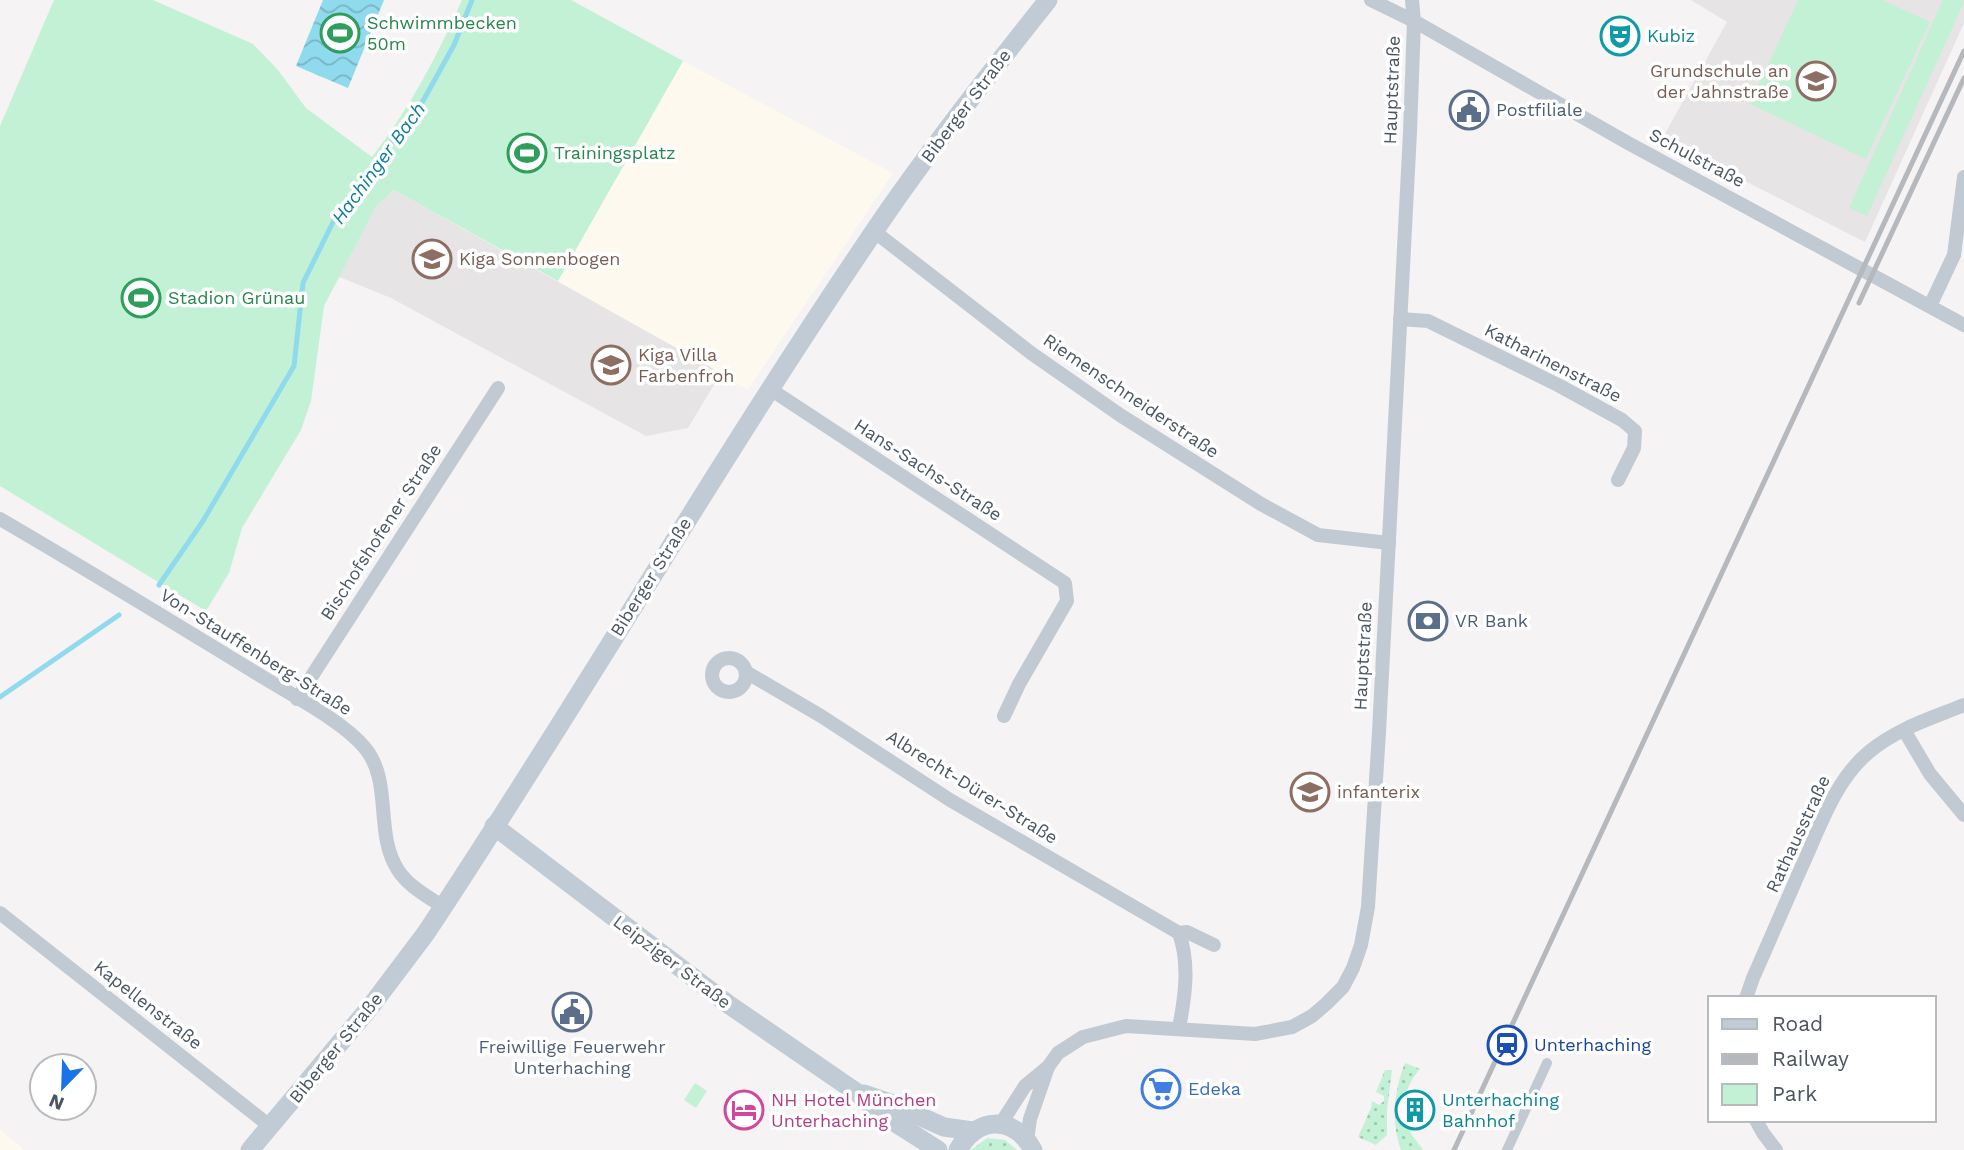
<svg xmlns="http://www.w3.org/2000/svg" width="1964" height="1150" viewBox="0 0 1964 1150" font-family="'Work Sans',sans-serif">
	<defs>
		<pattern id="grass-dots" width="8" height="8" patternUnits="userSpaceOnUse" patternTransform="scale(1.75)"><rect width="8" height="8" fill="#c3f1d5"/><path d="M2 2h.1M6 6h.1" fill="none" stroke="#a0c6b0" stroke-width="1.8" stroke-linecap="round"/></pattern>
		<pattern id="water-waves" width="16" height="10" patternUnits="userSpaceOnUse" patternTransform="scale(1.75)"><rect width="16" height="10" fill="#90daee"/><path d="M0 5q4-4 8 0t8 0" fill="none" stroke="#78b4c4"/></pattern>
	</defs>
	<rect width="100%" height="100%" fill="#f5f3f3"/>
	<g fill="#fdf9ef">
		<path d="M 683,61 L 893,173 L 748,390 L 558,281 Z"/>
		<path d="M 0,1130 L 25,1150 L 0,1150 Z"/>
	</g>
	<g fill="#e6e4e5">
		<path d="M 1691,0 L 1964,0 L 1964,23 L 1865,242 L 1662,139 L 1727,22 Z"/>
		<path d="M 394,190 L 721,373 L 688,428 L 646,436 L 391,298 L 337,276 L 376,206 Z"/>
	</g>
	<g fill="url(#grass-dots)">
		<path d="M 1405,1063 L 1420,1069 C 1404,1087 1399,1111 1410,1132 C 1414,1139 1420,1144 1423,1150 L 1401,1150 C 1391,1123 1394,1090 1405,1063 Z"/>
		<path d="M 1385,1070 L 1392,1070 L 1387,1110 L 1387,1135 L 1376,1145 L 1358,1137 L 1371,1108 L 1372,1101 L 1379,1105 L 1384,1101 L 1384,1096 L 1376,1092 Z"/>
		<path d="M 987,1138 L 1005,1140 L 1017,1150 L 971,1150 Z"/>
	</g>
	<g fill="#c3f1d5">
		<path d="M 54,0 L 153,0 L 253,44 L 278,70 L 306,108 L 372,157 C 409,109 438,55 462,0 L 571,0 L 683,61 L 558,281 L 394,190 L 376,206 L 324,306 L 311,401 L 301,430 L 242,528 L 229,573 L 206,611 L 0,486 L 0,126 Z"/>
		<path d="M 1798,0 L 1882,0 L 1930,22 L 1866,159 L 1750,104 Z"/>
		<path d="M 1943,0 L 1964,0 L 1964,2 L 1867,216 L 1849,208 Z"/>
		<path d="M 695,1083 L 707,1091 L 696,1108 L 684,1100 Z"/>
	</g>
	<path fill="url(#water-waves)" d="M 323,0 L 384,0 L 348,88 L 296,66 Z"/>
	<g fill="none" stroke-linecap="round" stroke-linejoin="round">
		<g stroke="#90daee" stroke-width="5">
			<path d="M 159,585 L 203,521 L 294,366 L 303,283 L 338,212 L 423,101 L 454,45 L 472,0"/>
			<path d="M 0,697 L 119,615"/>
		</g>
		<path stroke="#c1cad2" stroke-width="10" d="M 1507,1150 L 1547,1063"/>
		<g stroke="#c1cad2" stroke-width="14">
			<path d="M 1371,0 L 1414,21 L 1628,143 L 1964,325"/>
			<path d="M 875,232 L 1031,353 L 1120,415 L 1261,504 L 1318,535 L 1389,543"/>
			<path d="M 1930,306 L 1954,255 L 1964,177"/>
			<path d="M 1400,319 L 1428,321 L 1558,385 L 1622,420 L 1635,431 L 1634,448 L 1618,480"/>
			<path d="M 770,389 L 1065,583 L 1067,601 L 1019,684 L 1004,716"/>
			<path d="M 0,519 C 86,569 171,621 256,673 C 288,693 342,720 365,748 C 393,782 374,833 398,870 C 408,886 427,896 443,907"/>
			<circle cx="729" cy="675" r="17"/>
			<path d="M 746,672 L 821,716 L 950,800 L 1179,933 C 1190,964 1185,997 1179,1028"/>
			<path d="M 297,699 L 498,388"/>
			<path d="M 1904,730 L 1930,774 L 1964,815"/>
			<path d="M 0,913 L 271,1127"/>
			<path d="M 1179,933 L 1187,932 L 1214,945"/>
			<path d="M 1746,998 L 1753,978 C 1769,941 1786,903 1802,866 C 1820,827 1835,780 1869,752 C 1896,729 1932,718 1964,705"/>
			<path d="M 1756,1120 L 1763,1133 L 1776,1150"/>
			<path d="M 1000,1125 L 1025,1086 L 1048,1067 L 1058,1053 L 1083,1037 L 1126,1026 L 1255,1034 L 1292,1027 L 1312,1016 L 1326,1004 L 1343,987 L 1353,968 L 1361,945 L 1368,907 L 1379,732 L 1410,132 L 1414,21 L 1412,0"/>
			<path d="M 1027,1140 L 1030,1119 L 1048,1067"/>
		</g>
		<g stroke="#c1cbd6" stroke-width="19">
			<path d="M 494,826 L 728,1004 L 856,1092 L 883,1115 L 938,1150"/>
			<path d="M 864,1094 L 890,1103 L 944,1127 L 973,1131"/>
			<path d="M 250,1150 L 371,1006 L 426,933 C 584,695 726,447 888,211 C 938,139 993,69 1048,0"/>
			<path d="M 958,1150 C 977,1116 1014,1115 1033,1150"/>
		</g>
		<g stroke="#b5b8bd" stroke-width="5">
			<path d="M 1859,303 L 1964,78"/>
			<path d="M 1454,1150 L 1964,51"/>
		</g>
	</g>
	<defs>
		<symbol id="stadium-ring" viewBox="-11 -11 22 22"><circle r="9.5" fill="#fff" stroke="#2e9e5b" stroke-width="1.5"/><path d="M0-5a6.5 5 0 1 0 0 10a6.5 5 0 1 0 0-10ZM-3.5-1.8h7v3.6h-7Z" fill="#2e9e5b"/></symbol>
		<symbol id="theatre-ring" viewBox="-11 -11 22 22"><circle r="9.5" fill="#fff" stroke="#0f9aa8" stroke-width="1.5"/><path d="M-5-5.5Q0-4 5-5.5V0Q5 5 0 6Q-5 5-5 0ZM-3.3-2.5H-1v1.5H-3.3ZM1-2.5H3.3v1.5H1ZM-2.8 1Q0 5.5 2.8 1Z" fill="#0f9aa8"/></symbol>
		<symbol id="school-ring" viewBox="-11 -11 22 22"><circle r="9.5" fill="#fff" stroke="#8d6e63" stroke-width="1.5"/><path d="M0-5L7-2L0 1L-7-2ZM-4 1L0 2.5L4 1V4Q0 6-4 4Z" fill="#8d6e63"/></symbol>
		<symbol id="civic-ring" viewBox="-11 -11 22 22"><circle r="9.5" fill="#fff" stroke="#5c6f8a" stroke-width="1.5"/><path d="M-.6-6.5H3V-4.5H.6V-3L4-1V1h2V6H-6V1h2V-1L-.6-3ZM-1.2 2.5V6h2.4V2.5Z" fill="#5c6f8a"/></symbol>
		<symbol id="bank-ring" viewBox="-11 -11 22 22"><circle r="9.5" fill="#fff" stroke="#5c6f8a" stroke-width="1.5"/><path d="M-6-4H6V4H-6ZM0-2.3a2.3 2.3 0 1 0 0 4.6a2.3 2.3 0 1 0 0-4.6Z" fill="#5c6f8a"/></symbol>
		<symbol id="station-ring" viewBox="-11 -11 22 22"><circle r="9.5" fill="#fff" stroke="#1a4fb4" stroke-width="1.5"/><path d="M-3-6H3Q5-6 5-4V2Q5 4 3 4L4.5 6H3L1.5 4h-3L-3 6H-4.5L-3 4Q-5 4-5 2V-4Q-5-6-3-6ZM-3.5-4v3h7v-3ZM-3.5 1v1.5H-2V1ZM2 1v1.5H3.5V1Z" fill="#1a4fb4"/></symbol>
		<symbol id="supermarket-ring" viewBox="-11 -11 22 22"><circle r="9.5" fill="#fff" stroke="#3f7fe0" stroke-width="1.5"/><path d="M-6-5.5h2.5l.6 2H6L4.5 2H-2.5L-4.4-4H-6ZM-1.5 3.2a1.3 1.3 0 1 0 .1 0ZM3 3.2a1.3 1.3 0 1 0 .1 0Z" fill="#3f7fe0"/></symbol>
		<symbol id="hotel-ring" viewBox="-11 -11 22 22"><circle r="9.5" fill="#fff" stroke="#d1479c" stroke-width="1.5"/><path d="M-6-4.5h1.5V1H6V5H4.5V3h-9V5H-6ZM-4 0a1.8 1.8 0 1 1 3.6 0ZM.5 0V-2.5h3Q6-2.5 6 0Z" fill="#d1479c"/></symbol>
		<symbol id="building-ring" viewBox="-11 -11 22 22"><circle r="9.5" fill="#fff" stroke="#0f9aa8" stroke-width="1.5"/><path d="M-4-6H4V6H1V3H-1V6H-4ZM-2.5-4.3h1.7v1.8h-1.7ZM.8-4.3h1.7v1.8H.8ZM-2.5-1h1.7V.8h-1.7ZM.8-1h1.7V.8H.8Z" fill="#0f9aa8"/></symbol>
	</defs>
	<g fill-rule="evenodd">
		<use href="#stadium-ring" x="318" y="11" width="44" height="44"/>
		<use href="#theatre-ring" x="1598" y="14" width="44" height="44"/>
		<use href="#school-ring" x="1794" y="59" width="44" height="44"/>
		<use href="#civic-ring" x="1447" y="88" width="44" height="44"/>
		<use href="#stadium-ring" x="505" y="131" width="44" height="44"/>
		<use href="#school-ring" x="410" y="237" width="44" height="44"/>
		<use href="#stadium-ring" x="119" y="276" width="44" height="44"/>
		<use href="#school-ring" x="589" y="343" width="44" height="44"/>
		<use href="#bank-ring" x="1406" y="599" width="44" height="44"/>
		<use href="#school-ring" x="1288" y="770" width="44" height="44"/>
		<use href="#civic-ring" x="550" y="990" width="44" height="44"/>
		<use href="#station-ring" x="1485" y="1023" width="44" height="44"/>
		<use href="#supermarket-ring" x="1139" y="1067" width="44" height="44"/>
		<use href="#hotel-ring" x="722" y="1088" width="44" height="44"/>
		<use href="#building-ring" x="1393" y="1088" width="44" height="44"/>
	</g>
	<g text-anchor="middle" stroke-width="7" stroke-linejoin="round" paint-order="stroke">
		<g font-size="18" fill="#27864d" stroke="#fff" text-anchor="start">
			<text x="367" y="29">Schwimmbecken<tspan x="367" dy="21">50m</tspan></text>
			<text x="554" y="159">Trainingsplatz</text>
			<text x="168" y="304">Stadion Grünau</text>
		</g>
		<g font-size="18" fill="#0d838f" stroke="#fff" text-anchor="start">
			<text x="1647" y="42">Kubiz</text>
			<text x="1442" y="1106">Unterhaching<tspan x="1442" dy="21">Bahnhof</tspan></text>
		</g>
		<g font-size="18" fill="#785e54" stroke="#fff" text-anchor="start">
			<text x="1789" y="77" text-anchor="end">Grundschule an<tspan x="1789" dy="21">der Jahnstraße</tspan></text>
			<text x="459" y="265">Kiga Sonnenbogen</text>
			<text x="638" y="361">Kiga Villa<tspan x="638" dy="21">Farbenfroh</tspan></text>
			<text x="1337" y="798">infanterix</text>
		</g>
		<g font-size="18" fill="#4a5661" stroke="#fff">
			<text transform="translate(1392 90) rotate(-88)" y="6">Hauptstraße</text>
			<text transform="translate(966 106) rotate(-53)" y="6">Biberger Straße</text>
			<text transform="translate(1697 158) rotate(28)" y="6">Schulstraße</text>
			<text transform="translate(1553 363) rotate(27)" y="6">Katharinenstraße</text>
			<text transform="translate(1131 396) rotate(34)" y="6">Riemenschneiderstraße</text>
			<text transform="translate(928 470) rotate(33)" y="6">Hans-Sachs-Straße</text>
			<text transform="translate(381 532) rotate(-57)" y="6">Bischofshofener Straße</text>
			<text transform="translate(651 577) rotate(-58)" y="6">Biberger Straße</text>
			<text transform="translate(256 652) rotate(32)" y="6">Von-Stauffenberg-Straße</text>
			<text transform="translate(1363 656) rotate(-87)" y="6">Hauptstraße</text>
			<text transform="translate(972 787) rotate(32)" y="6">Albrecht-Dürer-Straße</text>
			<text transform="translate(1798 834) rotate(-65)" y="6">Rathausstraße</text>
			<text transform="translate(672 962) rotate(37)" y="6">Leipziger Straße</text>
			<text transform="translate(148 1005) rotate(38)" y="6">Kapellenstraße</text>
			<text transform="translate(336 1048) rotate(-51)" y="6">Biberger Straße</text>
		</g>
		<g font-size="18" fill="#4e5e75" stroke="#fff" text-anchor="start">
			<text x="1496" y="116">Postfiliale</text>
			<text x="1455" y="627">VR Bank</text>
			<text x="572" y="1053" text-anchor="middle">Freiwillige Feuerwehr<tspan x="572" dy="21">Unterhaching</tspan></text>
		</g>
		<g font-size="18" fill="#164399" stroke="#fff" text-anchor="start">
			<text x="1534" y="1051">Unterhaching</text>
		</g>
		<g font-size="18" fill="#366cbe" stroke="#fff" text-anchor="start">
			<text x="1188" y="1095">Edeka</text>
		</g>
		<g font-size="18" fill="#b23c85" stroke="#fff" text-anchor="start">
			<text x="771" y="1106">NH Hotel München<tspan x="771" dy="21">Unterhaching</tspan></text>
		</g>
		<g font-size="19" font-style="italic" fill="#0c7c9b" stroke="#fff">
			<text transform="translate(378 163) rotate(-54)" y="7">Hachinger Bach</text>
		</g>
	</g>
	<rect x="1708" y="996" width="228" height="126" fill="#ffffff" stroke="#b7bbc0" stroke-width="2"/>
	<rect x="1722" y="1019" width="35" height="10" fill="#c1cbd6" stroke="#b7bbc0" stroke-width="2"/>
	<text x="1772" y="1031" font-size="21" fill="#4a5661">Road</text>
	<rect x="1722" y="1054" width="35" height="10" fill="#b5b8bd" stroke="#b7bbc0" stroke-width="2"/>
	<text x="1772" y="1066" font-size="21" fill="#4a5661">Railway</text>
	<rect x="1722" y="1084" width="35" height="21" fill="#c3f1d5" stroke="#b7bbc0" stroke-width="2"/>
	<text x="1772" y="1101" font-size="21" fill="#4a5661">Park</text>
	<g transform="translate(63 1087) rotate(203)"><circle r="33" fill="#ffffff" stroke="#b7bbc0" stroke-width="2"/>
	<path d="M0-5L12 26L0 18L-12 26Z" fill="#1a73e8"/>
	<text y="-10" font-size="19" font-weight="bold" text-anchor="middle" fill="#4a5661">N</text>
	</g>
</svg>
